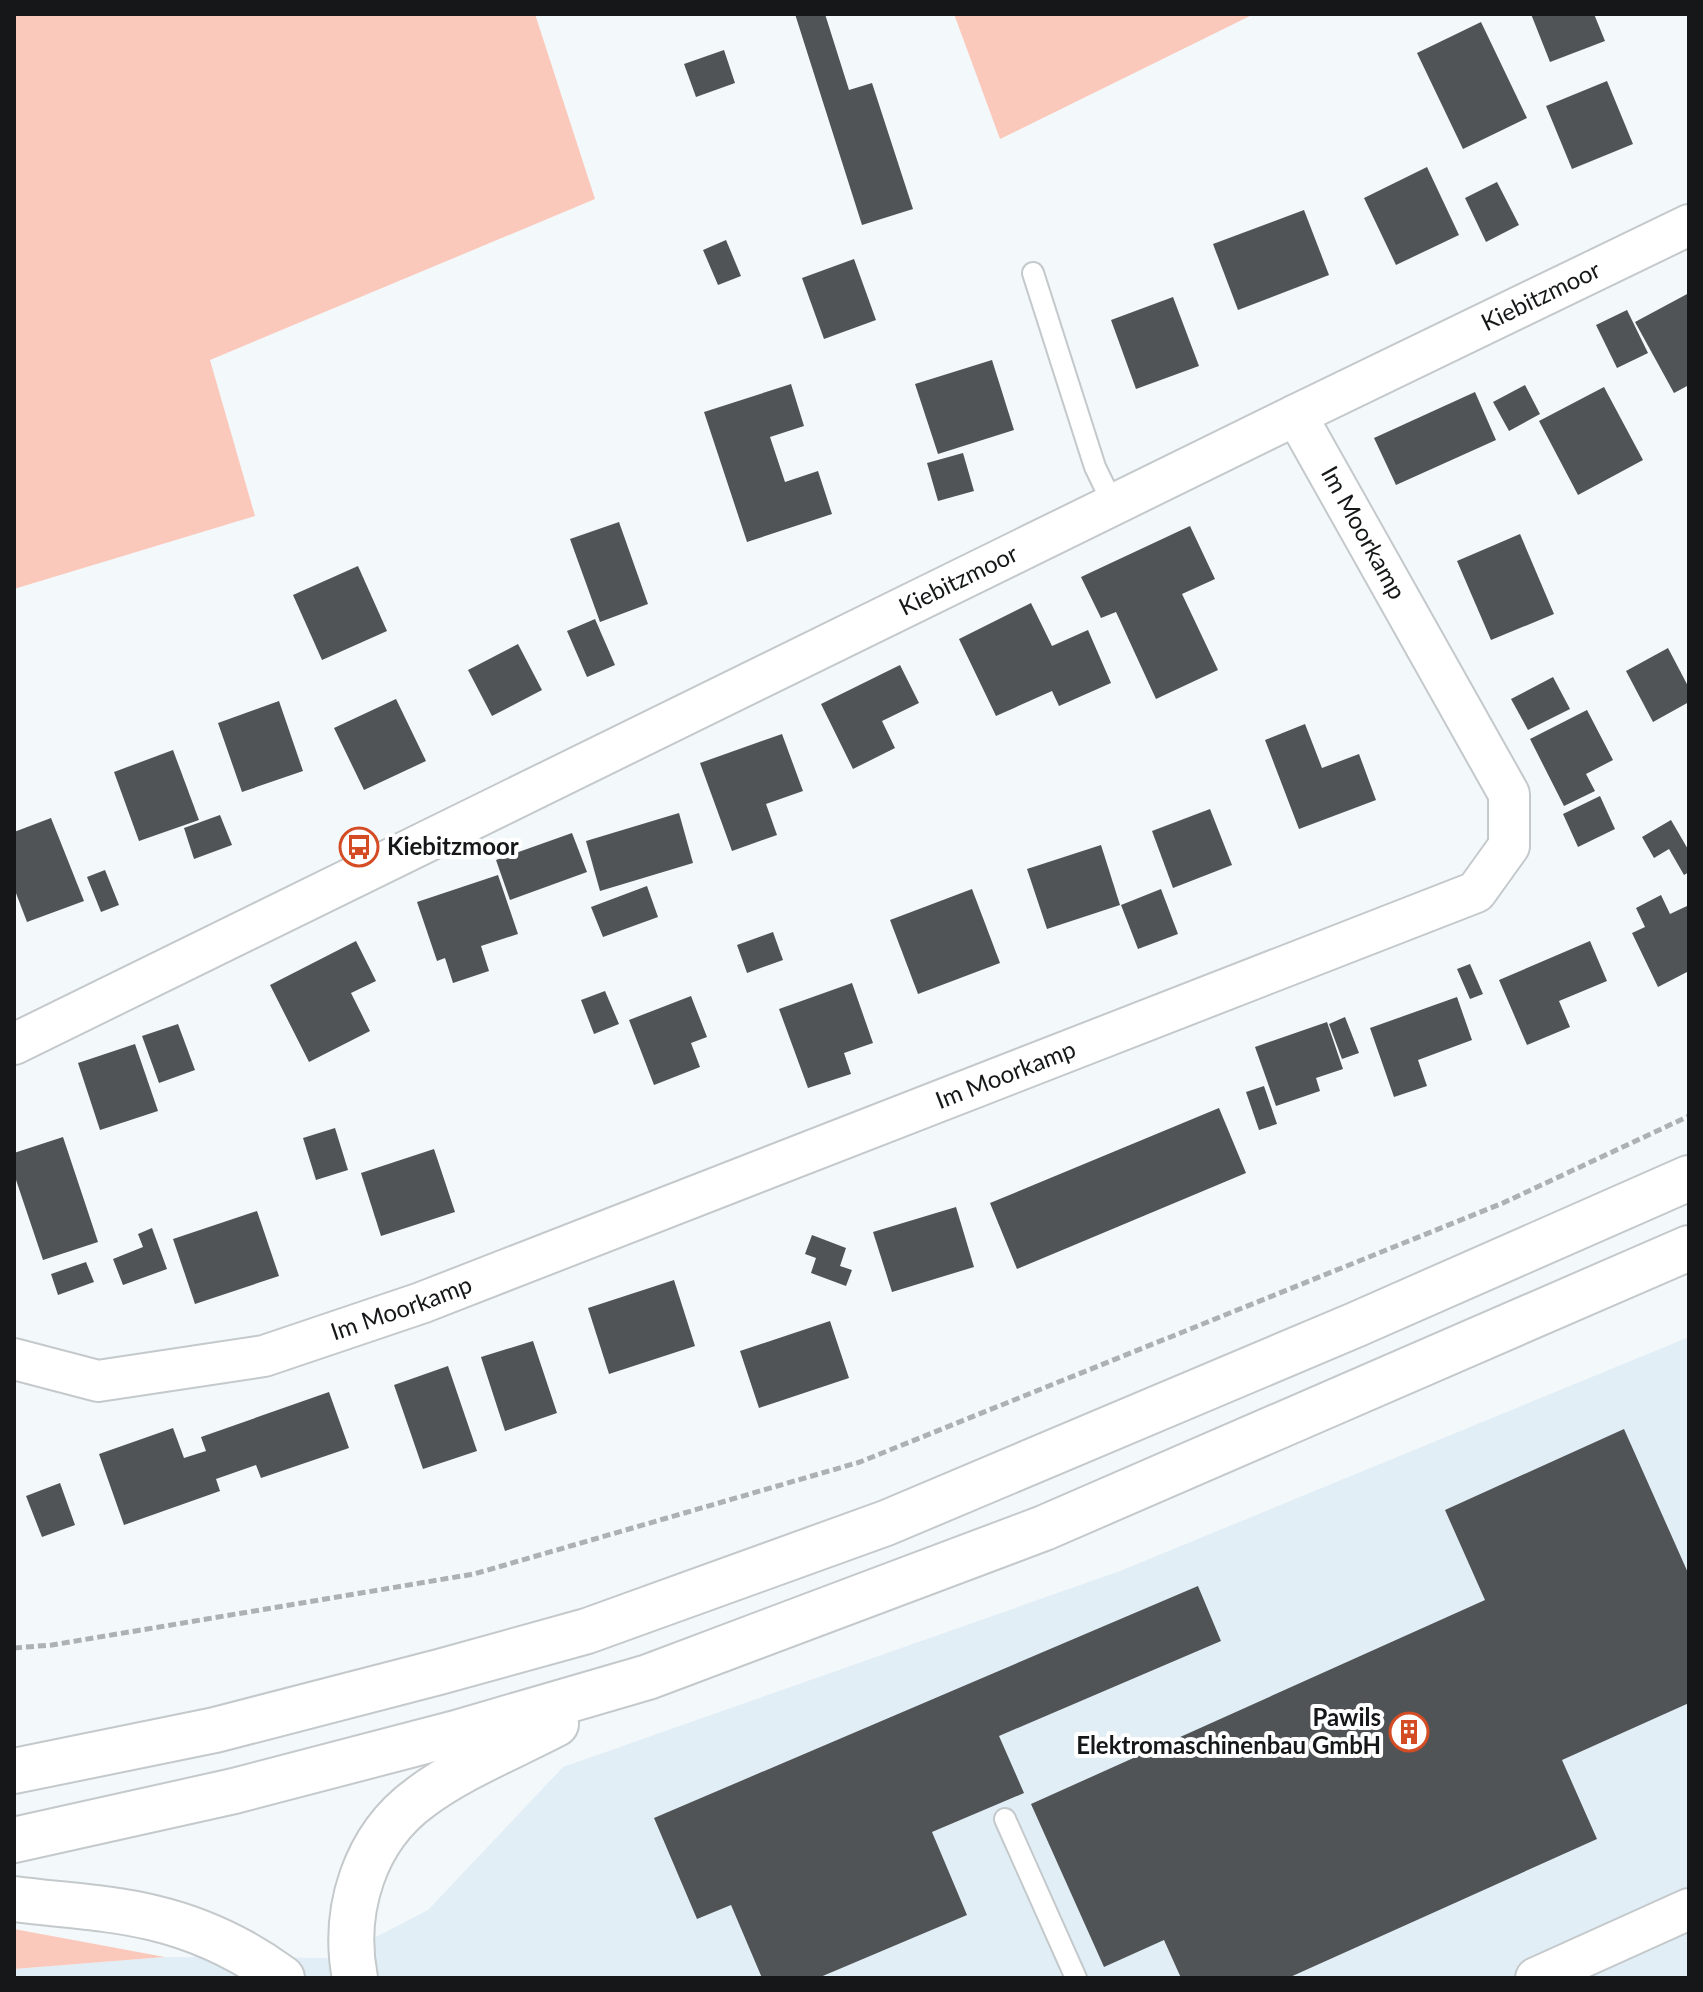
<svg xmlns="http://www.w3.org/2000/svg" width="1703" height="1992" viewBox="0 0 1703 1992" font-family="Lato,sans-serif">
	<rect width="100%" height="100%" fill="#f3f8fb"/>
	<path fill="#e2eef6" d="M 1689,1337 L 1689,1978 L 14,1978 L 14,1969 L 165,1957 L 335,1958 L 428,1910 L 563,1767 L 1120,1571 Z"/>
	<g fill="#fbc9bb">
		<path d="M 14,14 L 535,14 L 595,199 L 210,360 L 255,516 L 14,589 Z"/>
		<path d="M 954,14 L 1254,14 L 1000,139 Z"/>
		<path d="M 14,1929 L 165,1957 L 14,1969 Z"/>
	</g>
	<g fill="#505457">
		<path d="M 795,14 L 825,14 L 849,90 L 872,83 L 913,209 L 862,225 Z"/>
		<path d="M 1531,14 L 1594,14 L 1605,41 L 1550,62 Z"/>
		<path d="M 1481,22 L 1527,118 L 1463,149 L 1417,53 Z"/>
		<path d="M 724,50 L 735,83 L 696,97 L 684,64 Z"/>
		<path d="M 1607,81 L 1633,144 L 1572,169 L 1546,106 Z"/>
		<path d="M 1427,167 L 1459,235 L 1396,265 L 1364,198 Z"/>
		<path d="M 1497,182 L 1519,225 L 1486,242 L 1465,198 Z"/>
		<path d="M 1304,210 L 1329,275 L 1238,310 L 1213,244 Z"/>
		<path d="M 726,240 L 741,276 L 718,285 L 703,250 Z"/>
		<path d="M 854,259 L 876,320 L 824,339 L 802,278 Z"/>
		<path d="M 1689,293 L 1689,385 L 1674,393 L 1635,322 Z"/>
		<path d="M 1173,297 L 1199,366 L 1136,389 L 1111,320 Z"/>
		<path d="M 1627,310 L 1648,353 L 1617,368 L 1596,325 Z"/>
		<path d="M 992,360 L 1014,430 L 938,454 L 915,384 Z"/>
		<path d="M 791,384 L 804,426 L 770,437 L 785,482 L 818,471 L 832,514 L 747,542 L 704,412 Z"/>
		<path d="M 1525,385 L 1540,414 L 1509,431 L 1493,402 Z"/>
		<path d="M 1604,387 L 1643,460 L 1578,495 L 1539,421 Z"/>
		<path d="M 1475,392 L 1496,440 L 1396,485 L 1374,438 Z"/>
		<path d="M 963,453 L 974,491 L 938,501 L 927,463 Z"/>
		<path d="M 619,522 L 648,604 L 600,622 L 570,539 Z"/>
		<path d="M 1190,526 L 1215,579 L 1182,594 L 1218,670 L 1156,699 L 1116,612 L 1101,618 L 1081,577 Z"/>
		<path d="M 1520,534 L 1554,614 L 1491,640 L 1457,561 Z"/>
		<path d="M 358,566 L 387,631 L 322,660 L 293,595 Z"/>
		<path d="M 1031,603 L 1052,646 L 1088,630 L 1111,683 L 1059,706 L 1052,691 L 996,716 L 959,639 Z"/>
		<path d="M 595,619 L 615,665 L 587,677 L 567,631 Z"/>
		<path d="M 518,644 L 542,690 L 492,716 L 468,670 Z"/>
		<path d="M 1668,648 L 1689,688 L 1689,702 L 1653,722 L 1626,671 Z"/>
		<path d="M 900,665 L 919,703 L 882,721 L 895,748 L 853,769 L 821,704 Z"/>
		<path d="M 1553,677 L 1570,709 L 1528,730 L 1511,699 Z"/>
		<path d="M 396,699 L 426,761 L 364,790 L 334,728 Z"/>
		<path d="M 279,701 L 303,771 L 242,792 L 218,723 Z"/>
		<path d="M 1587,710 L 1613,760 L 1586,774 L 1595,791 L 1564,806 L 1530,739 Z"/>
		<path d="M 1305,724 L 1322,768 L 1359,754 L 1376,800 L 1299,829 L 1265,740 Z"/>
		<path d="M 782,734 L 803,791 L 766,804 L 777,835 L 732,851 L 700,763 Z"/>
		<path d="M 173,750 L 199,820 L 139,841 L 114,772 Z"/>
		<path d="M 1600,796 L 1615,829 L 1578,847 L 1563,814 Z"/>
		<path d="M 1210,809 L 1232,865 L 1173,888 L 1152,831 Z"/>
		<path d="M 679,813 L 693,863 L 600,891 L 586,841 Z"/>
		<path d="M 220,815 L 232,845 L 194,859 L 184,828 Z"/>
		<path d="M 51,818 L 84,901 L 27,922 L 14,888 L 14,832 Z"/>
		<path d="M 1671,820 L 1689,851 L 1689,872 L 1684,875 L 1669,849 L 1654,858 L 1642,837 Z"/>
		<path d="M 572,833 L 587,872 L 510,900 L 496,860 Z"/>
		<path d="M 1101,845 L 1120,905 L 1047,929 L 1027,869 Z"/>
		<path d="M 105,870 L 119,905 L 101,912 L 87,877 Z"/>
		<path d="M 498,875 L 518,934 L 481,946 L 489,971 L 453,983 L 445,958 L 437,961 L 417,902 Z"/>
		<path d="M 647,886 L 658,917 L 603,937 L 591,907 Z"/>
		<path d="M 972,889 L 1000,963 L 918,994 L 890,920 Z"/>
		<path d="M 1161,889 L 1178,934 L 1138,949 L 1121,905 Z"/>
		<path d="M 1661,895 L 1670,914 L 1687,906 L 1689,910 L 1689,971 L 1658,987 L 1632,933 L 1645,927 L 1636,908 Z"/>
		<path d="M 773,932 L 783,960 L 747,973 L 737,945 Z"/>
		<path d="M 356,941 L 376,981 L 351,993 L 370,1031 L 309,1062 L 270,985 Z"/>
		<path d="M 1590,941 L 1607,981 L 1559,1001 L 1570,1027 L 1527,1045 L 1499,980 Z"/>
		<path d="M 1470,964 L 1483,994 L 1470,999 L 1457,969 Z"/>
		<path d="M 852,983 L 873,1043 L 844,1053 L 851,1074 L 808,1088 L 779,1009 Z"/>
		<path d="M 605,991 L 619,1024 L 594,1034 L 581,1000 Z"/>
		<path d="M 691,996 L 707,1037 L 691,1043 L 700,1067 L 654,1085 L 629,1020 Z"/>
		<path d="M 1457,997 L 1472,1040 L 1418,1060 L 1427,1086 L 1394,1097 L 1370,1028 Z"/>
		<path d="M 1345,1017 L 1359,1053 L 1342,1059 L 1329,1024 Z"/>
		<path d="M 1327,1022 L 1343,1069 L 1316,1078 L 1320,1091 L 1276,1106 L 1255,1047 Z"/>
		<path d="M 178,1024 L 195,1070 L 159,1083 L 142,1036 Z"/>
		<path d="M 135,1044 L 158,1111 L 100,1130 L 78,1063 Z"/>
		<path d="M 1264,1086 L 1277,1124 L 1259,1130 L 1246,1092 Z"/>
		<path d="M 1219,1108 L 1246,1173 L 1017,1269 L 990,1203 Z"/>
		<path d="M 335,1128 L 348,1170 L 316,1180 L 303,1138 Z"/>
		<path d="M 63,1137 L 98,1242 L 43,1260 L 14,1174 L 14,1153 Z"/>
		<path d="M 434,1149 L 455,1212 L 381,1236 L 361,1173 Z"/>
		<path d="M 956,1207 L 974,1267 L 892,1292 L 873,1232 Z"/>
		<path d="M 257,1211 L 279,1276 L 195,1304 L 173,1239 Z"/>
		<path d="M 152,1228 L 167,1269 L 123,1285 L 113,1259 L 143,1247 L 138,1234 Z"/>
		<path d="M 812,1235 L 846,1248 L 840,1266 L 852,1270 L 846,1286 L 811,1273 L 816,1258 L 805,1254 Z"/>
		<path d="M 86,1262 L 94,1282 L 58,1295 L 51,1274 Z"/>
		<path d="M 674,1280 L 695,1346 L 609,1374 L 588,1308 Z"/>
		<path d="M 830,1321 L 849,1378 L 759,1408 L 740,1351 Z"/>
		<path d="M 533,1341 L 557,1413 L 505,1431 L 481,1357 Z"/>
		<path d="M 448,1366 L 477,1451 L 423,1469 L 394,1385 Z"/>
		<path d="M 329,1392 L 349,1448 L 261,1478 L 256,1465 L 216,1479 L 220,1491 L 124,1525 L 99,1454 L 173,1428 L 184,1458 L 206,1451 L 201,1437 Z"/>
		<path d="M 1624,1429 L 1689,1575 L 1689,1703 L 1562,1760 L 1597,1839 L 1288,1978 L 1181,1978 L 1164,1940 L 1104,1967 L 1031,1804 L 1485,1600 L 1445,1510 Z"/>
		<path d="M 60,1483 L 75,1525 L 42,1537 L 26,1496 Z"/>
		<path d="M 1198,1586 L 1221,1641 L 999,1736 L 1024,1793 L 932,1832 L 967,1915 L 818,1978 L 762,1978 L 731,1905 L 697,1919 L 654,1818 Z"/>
	</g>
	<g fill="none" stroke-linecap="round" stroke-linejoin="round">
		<defs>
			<g id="lane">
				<path d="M 1033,273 L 1095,467 L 1113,504"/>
				<path d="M 1005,1819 L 1076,1978"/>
			</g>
			<g id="street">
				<path id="s1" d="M 14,1044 L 1296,415 L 1689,225"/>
				<path id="s2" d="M 14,1359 L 98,1381 L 264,1356 L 421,1303 L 1476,892 L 1509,846 L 1509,794 L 1296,415"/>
				<path d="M 1536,1978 L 1689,1909"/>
			</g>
			<g id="highway">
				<path d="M 14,1771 L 215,1730 L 439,1672 L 587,1631 L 886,1523 L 1355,1325 L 1689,1178"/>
				<path d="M 14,1840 L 234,1791 L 456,1733 L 648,1677 L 1044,1528 L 1689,1248"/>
				<path d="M 14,1899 C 60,1905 109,1907 154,1918 C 200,1929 244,1950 282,1978"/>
				<path d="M 355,1978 C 342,1911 364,1838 421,1797 C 460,1768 512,1747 556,1724"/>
			</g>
		</defs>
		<use href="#lane" stroke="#c4c9cc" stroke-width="24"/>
		<use href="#street" stroke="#c4c9cc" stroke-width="44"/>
		<use href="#highway" stroke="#c4c9cc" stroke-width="48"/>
		<path stroke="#adb1b3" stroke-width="5" stroke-dasharray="8 4" stroke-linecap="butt" d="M 14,1648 L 52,1645 L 474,1574 L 860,1462 L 1503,1203 L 1689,1116"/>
		<use href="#lane" stroke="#fff" stroke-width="20"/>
		<use href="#street" stroke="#fff" stroke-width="40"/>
		<use href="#highway" stroke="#fff" stroke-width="44"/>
	</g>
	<defs>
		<symbol id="bus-ring" viewBox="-11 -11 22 22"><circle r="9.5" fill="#fff" stroke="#d44c24" stroke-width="1.5"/><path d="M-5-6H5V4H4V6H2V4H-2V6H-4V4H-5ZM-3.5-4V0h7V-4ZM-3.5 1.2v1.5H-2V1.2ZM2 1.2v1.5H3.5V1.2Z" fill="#d44c24"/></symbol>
		<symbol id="building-ring" viewBox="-11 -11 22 22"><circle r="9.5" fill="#fff" stroke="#d44c24" stroke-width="1.5"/><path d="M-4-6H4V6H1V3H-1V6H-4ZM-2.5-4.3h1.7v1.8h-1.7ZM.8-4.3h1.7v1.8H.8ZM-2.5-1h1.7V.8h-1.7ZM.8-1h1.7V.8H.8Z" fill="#d44c24"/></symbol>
	</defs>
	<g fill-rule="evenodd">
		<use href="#bus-ring" x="337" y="825" width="44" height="44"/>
		<use href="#building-ring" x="1387" y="1710" width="44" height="44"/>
	</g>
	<g text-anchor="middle" stroke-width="8" stroke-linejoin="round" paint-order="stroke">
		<g font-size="24" fill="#151718" stroke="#fff">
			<text dy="8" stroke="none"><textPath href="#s1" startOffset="1700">Kiebitzmoor</textPath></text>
			<text transform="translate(1363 533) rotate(61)" y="8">Im Moorkamp</text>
			<text dy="8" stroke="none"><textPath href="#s1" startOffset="1052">Kiebitzmoor</textPath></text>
			<text dy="8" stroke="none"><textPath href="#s2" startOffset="1048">Im Moorkamp</textPath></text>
			<text dy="8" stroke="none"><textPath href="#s2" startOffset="400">Im Moorkamp</textPath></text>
		</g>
		<g font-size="24" font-weight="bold" fill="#151718" stroke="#fff" text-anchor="start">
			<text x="387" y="855">Kiebitzmoor</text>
			<text x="1381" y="1726" text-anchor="end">Pawils<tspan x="1381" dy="28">Elektromaschinenbau GmbH</tspan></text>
		</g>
	</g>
	<rect width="1703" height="1992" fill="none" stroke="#151718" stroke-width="32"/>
</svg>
